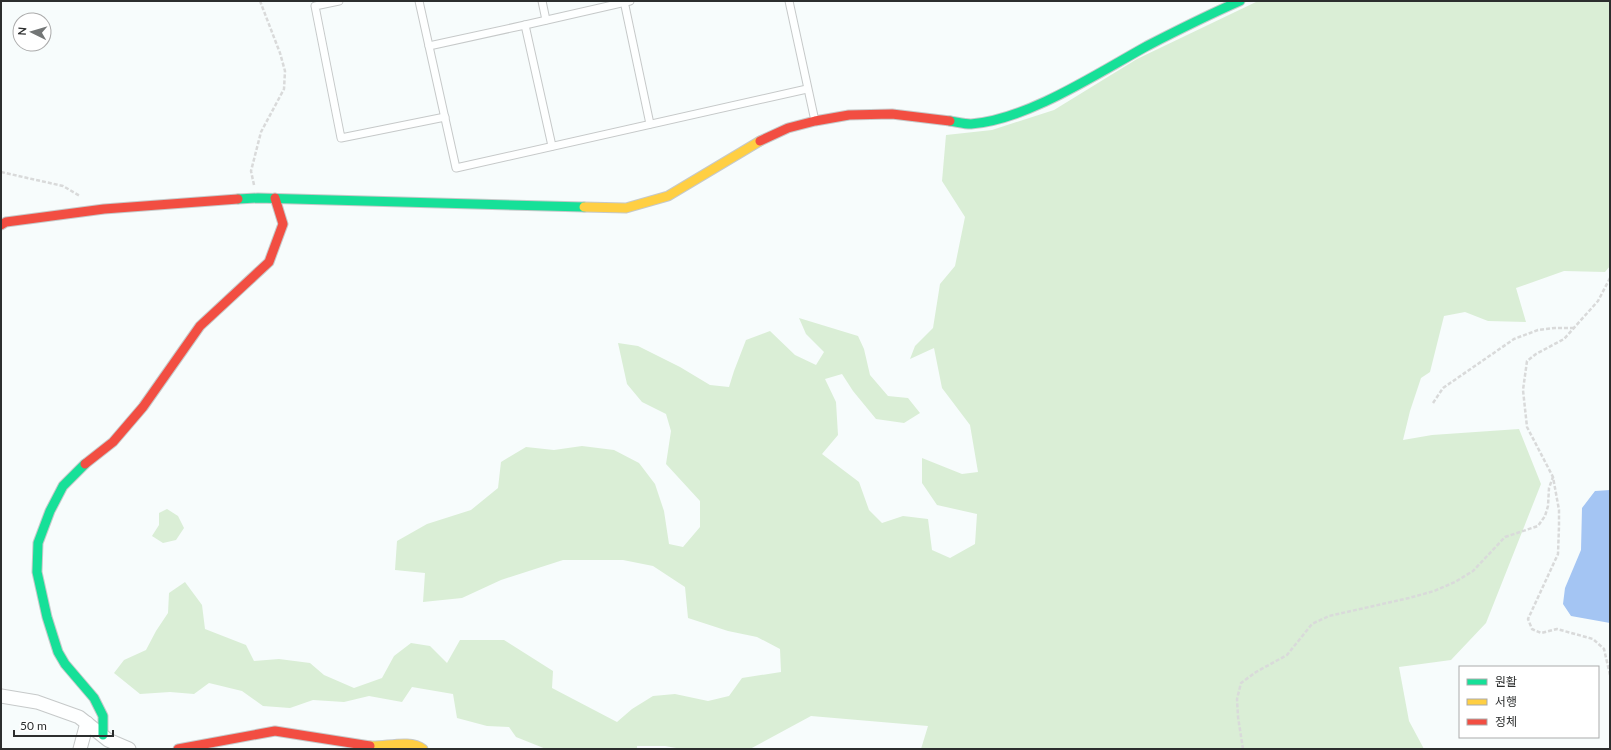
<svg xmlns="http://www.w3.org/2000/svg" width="1611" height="750" viewBox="0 0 1611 750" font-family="Lato,'Noto Sans KR',sans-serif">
	<rect width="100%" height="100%" fill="#f7fcfc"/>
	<g fill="#daeed6">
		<path d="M 1258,1 L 1610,1 L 1610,266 L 1605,272 L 1564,271 L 1516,288 L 1526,322 L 1488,321 L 1465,312 L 1444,316 L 1430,372 L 1421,378 L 1410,411 L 1403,440 L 1432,435 L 1519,429 L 1541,484 L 1486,623 L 1451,660 L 1399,667 L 1409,721 L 1424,749 L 921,749 L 928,726 L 811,716 L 750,749 L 682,749 L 665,746 L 637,746 L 637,749 L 546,749 L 516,737 L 509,727 L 487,726 L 457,718 L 453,694 L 412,687 L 402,702 L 369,696 L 344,702 L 313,700 L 290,708 L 263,706 L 242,691 L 209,683 L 194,694 L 170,692 L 140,694 L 114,673 L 124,660 L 146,650 L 156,631 L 168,613 L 169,593 L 185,582 L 202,605 L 205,629 L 246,645 L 254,661 L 279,659 L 310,663 L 324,675 L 354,688 L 382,678 L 394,656 L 411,643 L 430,646 L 447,663 L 460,640 L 504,640 L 553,671 L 552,688 L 617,722 L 632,709 L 653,696 L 675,694 L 708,701 L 729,696 L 742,678 L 781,672 L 780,649 L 757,637 L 728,631 L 688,618 L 685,587 L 653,566 L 623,560 L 563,560 L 501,580 L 462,598 L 423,602 L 425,573 L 395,570 L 397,541 L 427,524 L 471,510 L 498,488 L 501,462 L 526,447 L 554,450 L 582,446 L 614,450 L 639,463 L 655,484 L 664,511 L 669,544 L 683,547 L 700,527 L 700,501 L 666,464 L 671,431 L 666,414 L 642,402 L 627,384 L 618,343 L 638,346 L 680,367 L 710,385 L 729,387 L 734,371 L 746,340 L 770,331 L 795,355 L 816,365 L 824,352 L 806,334 L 799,318 L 858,336 L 864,349 L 870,375 L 888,396 L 908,398 L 920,413 L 904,423 L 876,419 L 853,391 L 842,374 L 825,379 L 836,402 L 838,435 L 822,454 L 859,482 L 869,510 L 882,523 L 903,516 L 928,519 L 932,550 L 950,558 L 975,544 L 977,514 L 937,505 L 922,483 L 922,458 L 962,474 L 978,472 L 970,425 L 942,388 L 934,348 L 910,359 L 915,346 L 933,328 L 940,284 L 955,266 L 965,217 L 942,181 L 946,135 L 992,130 L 1054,110 L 1137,59 Z"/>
		<path d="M 167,509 L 178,516 L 184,528 L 176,540 L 163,543 L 152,536 L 159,525 L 159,513 Z"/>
	</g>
	<path fill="#a4c5f3" d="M 1610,490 L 1610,623 L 1571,616 L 1563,604 L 1565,588 L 1581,550 L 1582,508 L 1595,491 Z"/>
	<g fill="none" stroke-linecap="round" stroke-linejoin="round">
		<defs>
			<g id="lane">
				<path d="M 339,1 L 315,6 L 341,138 L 445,117"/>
				<path d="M 419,1 L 456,168 L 807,89"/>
				<path d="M 542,1 L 546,20"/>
				<path d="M 624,1 L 650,124"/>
				<path d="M 789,1 L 815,121"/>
				<path d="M 525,25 L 630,1"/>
				<path d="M 429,46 L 525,25 L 552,146"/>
			</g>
			<g id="street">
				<path d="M 1,696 L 37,702 L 79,717 L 108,740 L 129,749"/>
				<path d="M 80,749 L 87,723"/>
			</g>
			<g id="fast">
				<path d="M 950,121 C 957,122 964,124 971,124 C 1027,120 1098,73 1147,46 C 1178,30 1208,15 1240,1"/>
				<path d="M 238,199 L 258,198 L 584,207"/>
				<path d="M 85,464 L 63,486 L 50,511 L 38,543 L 37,572 L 47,617 L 58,652 L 65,664 L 94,698 L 103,716 L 103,735"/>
			</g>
			<g id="slow">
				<path d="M 584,207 L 626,208 L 668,196 L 760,141"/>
				<path d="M 370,746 C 386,747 410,739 423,749"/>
			</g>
			<g id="jam">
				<path d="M 760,141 L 788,128 L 815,121 L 849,115 L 892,114 L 950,121"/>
				<path d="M 1,225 L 6,222 L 104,209 L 238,199"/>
				<path d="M 85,464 L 113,442 L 143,407 L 200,326 L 269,262 L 283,224 L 275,198"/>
				<path d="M 178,749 L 275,731 L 370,746"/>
			</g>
		</defs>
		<use href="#lane" stroke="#c6c9c9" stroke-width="9"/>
		<use href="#street" stroke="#c6c9c9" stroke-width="15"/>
		<use href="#fast" stroke="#c6c9c9" stroke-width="11"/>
		<use href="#slow" stroke="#c6c9c9" stroke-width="11"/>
		<use href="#jam" stroke="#c6c9c9" stroke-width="11"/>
		<g stroke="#d9dada" stroke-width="2.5" stroke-dasharray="4 2" stroke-linecap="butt">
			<path d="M 1,172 L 63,186 L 80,196"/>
			<path d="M 254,185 L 251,171 L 261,132 L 284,89 L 285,71 L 280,53 L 260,1"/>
			<path d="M 1610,278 L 1598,301 L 1564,339 L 1536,354 L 1527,361 L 1523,390 L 1527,427 L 1553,477 L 1559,510 L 1559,526 L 1558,554 L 1528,619 L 1532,629 L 1541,633 L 1557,629 L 1593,639 L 1604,649 L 1610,675"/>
			<path d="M 1433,403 L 1443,388 L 1514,339 L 1538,330 L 1555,328 L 1574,328"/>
			<path d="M 1243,749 L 1238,717 L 1237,699 L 1241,683 L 1256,672 L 1287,655 L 1312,624 L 1329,616 L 1409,598 L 1434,591 L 1455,582 L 1473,571 L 1505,537 L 1538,526 L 1545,516 L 1548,506 L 1549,488 L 1553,477"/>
		</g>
		<use href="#lane" stroke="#feffff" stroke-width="7"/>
		<use href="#street" stroke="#feffff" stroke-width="13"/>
		<use href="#fast" stroke="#16e098" stroke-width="9"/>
		<use href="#slow" stroke="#ffcf43" stroke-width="9"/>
		<use href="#jam" stroke="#f24e42" stroke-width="9"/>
	</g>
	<rect width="1611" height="750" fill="none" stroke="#2c2e2e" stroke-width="4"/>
	<rect x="1459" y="666" width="140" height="72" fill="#ffffff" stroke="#ababab"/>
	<rect x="1467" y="679" width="20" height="6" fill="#16e098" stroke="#ababab"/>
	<text x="1495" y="686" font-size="12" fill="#2c2e2e">원활</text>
	<rect x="1467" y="699" width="20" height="6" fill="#ffcf43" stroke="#ababab"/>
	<text x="1495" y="706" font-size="12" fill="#2c2e2e">서행</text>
	<rect x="1467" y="719" width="20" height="6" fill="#f24e42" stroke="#ababab"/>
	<text x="1495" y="726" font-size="12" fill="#2c2e2e">정체</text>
	<g transform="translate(32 32) rotate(275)"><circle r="19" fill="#ffffff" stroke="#ababab"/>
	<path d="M0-3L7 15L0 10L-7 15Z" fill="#737676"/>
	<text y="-6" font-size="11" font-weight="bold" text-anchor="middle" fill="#2c2e2e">N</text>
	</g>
	<path d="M14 730v6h99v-6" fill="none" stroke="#2c2e2e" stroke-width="2"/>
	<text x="20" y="730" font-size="12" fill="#2c2e2e" stroke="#ffffff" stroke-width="3" paint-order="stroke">50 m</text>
</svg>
